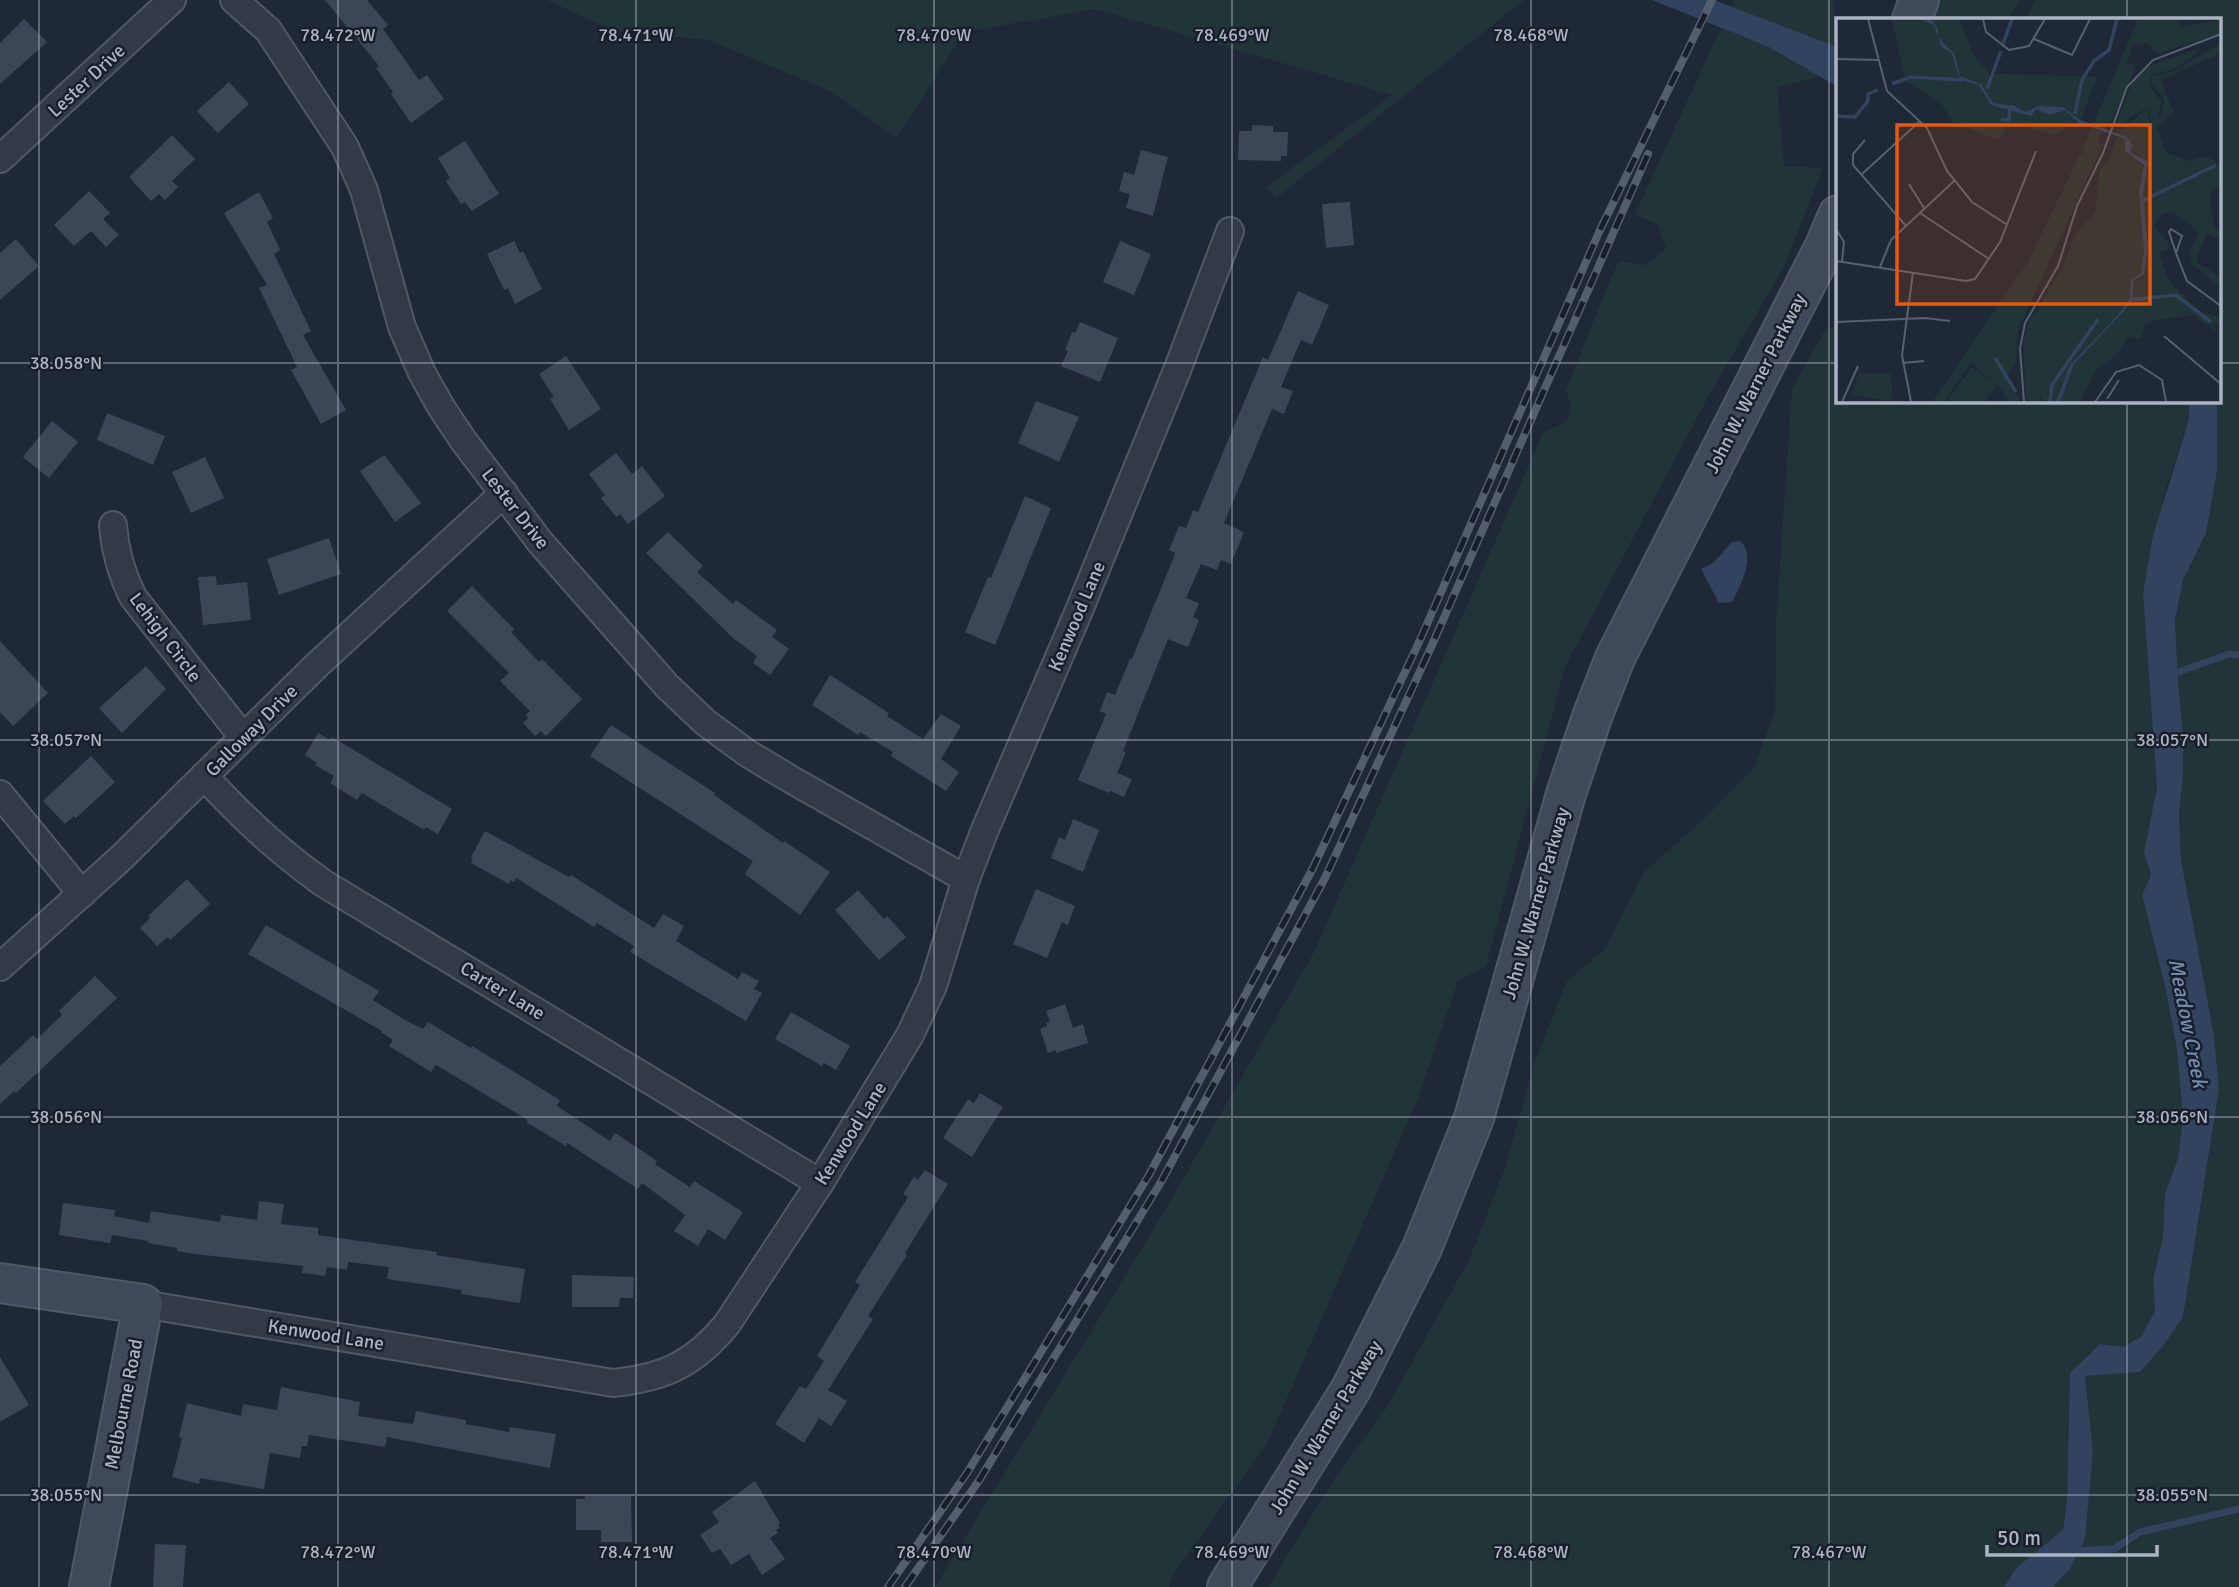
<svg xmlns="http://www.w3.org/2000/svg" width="2239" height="1587" viewBox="0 0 2239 1587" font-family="Signika,sans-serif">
	<rect width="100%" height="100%" fill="#1f2837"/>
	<g fill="#213438">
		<path d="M 547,0 L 1524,0 L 1275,199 L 1266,187 L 1392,95 L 1096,9 L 964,32 L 897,138 L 828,90 L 708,40 L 613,31 Z"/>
		<path d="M 1735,0 L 1835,0 L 1833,2 L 1835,17 L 1843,19 L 1838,19 L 1838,48 L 1732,7 Z"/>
		<path d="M 1936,0 L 2020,0 L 2009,19 L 1937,19 L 1931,17 Z"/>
		<path d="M 2035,0 L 2239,0 L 2239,1587 L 2053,1587 L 2070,1569 L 2085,1539 L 2093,1451 L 2085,1376 L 2140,1372 L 2183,1317 L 2219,1089 L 2214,1035 L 2181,860 L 2179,815 L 2183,774 L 2183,733 L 2178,682 L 2175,620 L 2183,580 L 2206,533 L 2217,471 L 2217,401 L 2220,401 L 2220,19 L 2027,19 Z"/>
		<path d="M 1721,28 L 1769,47 L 1822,76 L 1777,87 L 1784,166 L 1823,168 L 1783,269 L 1708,397 L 1565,667 L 1486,966 L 1458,981 L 1419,1096 L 1267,1444 L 1173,1575 L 1169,1587 L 935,1587 L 1161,1217 L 1314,952 L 1543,433 L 1567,421 L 1571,405 L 1566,390 L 1607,287 L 1619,261 L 1646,265 L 1666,248 L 1657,224 L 1635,214 Z"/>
		<path d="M 1838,324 L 1838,401 L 2189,401 L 2189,419 L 2166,488 L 2143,593 L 2157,787 L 2144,852 L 2151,875 L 2142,895 L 2166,990 L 2177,1050 L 2183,1117 L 2178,1158 L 2165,1194 L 2163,1236 L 2153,1280 L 2155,1311 L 2141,1337 L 2123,1347 L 2100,1344 L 2070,1373 L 2067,1498 L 2063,1530 L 2016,1568 L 2004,1587 L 1268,1587 L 1334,1479 L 1387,1407 L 1469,1260 L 1505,1168 L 1534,1064 L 1567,981 L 1605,949 L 1644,872 L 1707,816 L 1754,767 L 1775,712 L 1776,622 L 1792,389 L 1823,333 Z"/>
	</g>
	<g fill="#32435f">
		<path d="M 1652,0 L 1714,0 L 1832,45 L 1838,48 L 1838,87 L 1769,47 Z"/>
		<path d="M 2189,401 L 2217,401 L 2217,471 L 2206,533 L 2183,580 L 2175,620 L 2178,682 L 2183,733 L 2183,774 L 2179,815 L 2181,860 L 2214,1035 L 2219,1089 L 2183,1317 L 2163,1346 L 2140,1372 L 2085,1376 L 2093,1451 L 2085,1539 L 2070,1569 L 2053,1587 L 2004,1587 L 2016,1568 L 2063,1530 L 2067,1498 L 2070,1373 L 2100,1344 L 2123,1347 L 2141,1337 L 2155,1311 L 2153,1280 L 2163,1236 L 2165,1194 L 2178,1158 L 2183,1117 L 2177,1050 L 2166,990 L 2142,895 L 2151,875 L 2144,852 L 2157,787 L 2143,593 L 2153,536 L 2189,419 Z"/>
		<path d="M 1740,541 C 1757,555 1740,587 1732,602 L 1719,603 L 1701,569 L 1713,563 L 1732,542 Z"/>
	</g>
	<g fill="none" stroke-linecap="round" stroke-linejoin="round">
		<g stroke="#32435f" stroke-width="7">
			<path d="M 2170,675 L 2229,654 L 2239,655"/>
			<path d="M 2072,1551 L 2114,1549 L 2140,1532 L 2239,1509"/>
		</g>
	</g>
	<g fill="#3b4657">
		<path d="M 325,0 L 367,0 L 388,25 L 383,29 L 419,80 L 427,75 L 444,99 L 411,123 L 391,94 L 393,92 L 376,68 L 379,66 Z"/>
		<path d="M 24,19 L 47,42 L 0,84 L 0,43 Z"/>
		<path d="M 229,82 L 249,104 L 218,133 L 197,111 Z"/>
		<path d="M 1252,125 L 1273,126 L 1273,132 L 1288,132 L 1287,156 L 1281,156 L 1281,161 L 1238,160 L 1239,131 L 1252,131 Z"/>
		<path d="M 172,135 L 195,159 L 172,181 L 178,187 L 165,200 L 159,194 L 151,201 L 129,177 Z"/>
		<path d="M 465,141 L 499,194 L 472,211 L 465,202 L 461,204 L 446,181 L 450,178 L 438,158 Z"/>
		<path d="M 1141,150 L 1168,157 L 1153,216 L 1126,208 L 1130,194 L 1119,191 L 1124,172 L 1134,175 Z"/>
		<path d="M 89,191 L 110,213 L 103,219 L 119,235 L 106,247 L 91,231 L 74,246 L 54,225 Z"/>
		<path d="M 259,192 L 273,218 L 267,222 L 280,250 L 274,254 L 311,331 L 303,335 L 346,410 L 321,424 L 291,370 L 297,367 L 259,288 L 267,285 L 224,213 Z"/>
		<path d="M 1350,202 L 1354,245 L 1326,248 L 1322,204 Z"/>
		<path d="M 16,239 L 39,266 L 0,300 L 0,253 Z"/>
		<path d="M 514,241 L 520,253 L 523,251 L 542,289 L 515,304 L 508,288 L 504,290 L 487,254 Z"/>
		<path d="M 1120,241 L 1151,254 L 1134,295 L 1103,282 Z"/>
		<path d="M 1298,291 L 1329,305 L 1312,345 L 1301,340 L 1281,387 L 1293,391 L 1284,414 L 1272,409 L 1224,523 L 1244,532 L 1231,564 L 1221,560 L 1217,570 L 1201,564 L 1186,598 L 1199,603 L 1193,617 L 1199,620 L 1188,647 L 1168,639 L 1123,751 L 1126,752 L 1117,773 L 1132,779 L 1124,797 L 1110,791 L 1109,793 L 1078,780 L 1106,714 L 1100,711 L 1107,692 L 1115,695 L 1130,659 L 1132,659 L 1173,559 L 1175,553 L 1169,550 L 1179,526 L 1186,528 L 1193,510 L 1198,512 L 1263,357 L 1268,360 Z"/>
		<path d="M 1080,322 L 1118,338 L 1100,382 L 1061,366 L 1068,351 L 1065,350 L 1072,332 L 1075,333 Z"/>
		<path d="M 566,356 L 601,409 L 569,430 L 550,399 L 554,397 L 539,374 Z"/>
		<path d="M 1036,401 L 1079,417 L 1059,462 L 1018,443 Z"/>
		<path d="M 107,413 L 165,436 L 153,465 L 97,440 Z"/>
		<path d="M 52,421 L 78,442 L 49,478 L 23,457 Z"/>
		<path d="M 616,453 L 632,474 L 642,466 L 665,496 L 628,524 L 620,514 L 616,517 L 601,498 L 605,495 L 589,474 Z"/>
		<path d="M 384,455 L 421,503 L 395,522 L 360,471 Z"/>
		<path d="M 205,457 L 224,498 L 191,513 L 172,472 Z"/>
		<path d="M 1025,496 L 1051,508 L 995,645 L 965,632 L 988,577 L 991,578 Z"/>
		<path d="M 668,532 L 703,566 L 697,572 L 733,604 L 736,600 L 777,630 L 772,637 L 789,649 L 770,675 L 753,663 L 757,656 L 733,638 L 646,553 Z"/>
		<path d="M 329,538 L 341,574 L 279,595 L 267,559 Z"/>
		<path d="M 216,576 L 217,585 L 247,582 L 251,620 L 203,625 L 198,577 Z"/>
		<path d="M 472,586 L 514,629 L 511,632 L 539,662 L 542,659 L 582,699 L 546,736 L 541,731 L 535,736 L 523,723 L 528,718 L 526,715 L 530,711 L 500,681 L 509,673 L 447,611 Z"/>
		<path d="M 0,641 L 48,693 L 13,726 L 0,712 Z"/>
		<path d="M 146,666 L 166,689 L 122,733 L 99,708 Z"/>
		<path d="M 830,675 L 889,713 L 887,716 L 923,739 L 941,714 L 961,726 L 941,759 L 959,772 L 946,791 L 891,756 L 893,752 L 860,732 L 858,735 L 812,705 Z"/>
		<path d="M 611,725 L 715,793 L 714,795 L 783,843 L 784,841 L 830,872 L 800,915 L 745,874 L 753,861 L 590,756 Z"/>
		<path d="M 318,733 L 330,740 L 332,737 L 452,809 L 438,834 L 426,827 L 424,830 L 362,793 L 357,800 L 330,783 L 334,776 L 315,765 L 317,763 L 305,755 Z"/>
		<path d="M 91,756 L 115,782 L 76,818 L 74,816 L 65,824 L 43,801 Z"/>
		<path d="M 1073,819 L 1099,830 L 1083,872 L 1051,858 L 1059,837 L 1065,840 Z"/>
		<path d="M 485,831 L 569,877 L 571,875 L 654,928 L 663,914 L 684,926 L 676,941 L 738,979 L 742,972 L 759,981 L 754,989 L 762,993 L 746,1021 L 630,952 L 634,946 L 597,923 L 594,927 L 516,878 L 514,882 L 511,880 L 509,884 L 471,863 L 473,859 L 471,857 Z"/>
		<path d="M 187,879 L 210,904 L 170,940 L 168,937 L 157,946 L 140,928 L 150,918 L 148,916 Z"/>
		<path d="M 1036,889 L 1075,906 L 1068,925 L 1062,922 L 1047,958 L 1013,944 Z"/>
		<path d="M 858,890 L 884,919 L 887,916 L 906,937 L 879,960 L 835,910 Z"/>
		<path d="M 266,925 L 379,991 L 373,1000 L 405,1020 L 423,1029 L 428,1022 L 471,1048 L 472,1046 L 560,1100 L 557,1106 L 610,1141 L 615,1133 L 657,1161 L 655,1164 L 690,1187 L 694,1181 L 743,1212 L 725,1240 L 708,1229 L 698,1246 L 674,1231 L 685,1215 L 642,1183 L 638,1189 L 567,1143 L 566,1146 L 526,1122 L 528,1120 L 436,1065 L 431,1072 L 389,1046 L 393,1040 L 381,1032 L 382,1031 L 248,954 Z"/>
		<path d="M 95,976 L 117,998 L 16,1093 L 14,1091 L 0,1104 L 0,1066 L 33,1035 L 37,1039 L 62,1015 L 59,1011 Z"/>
		<path d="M 1065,1004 L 1073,1028 L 1083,1024 L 1088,1043 L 1056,1053 L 1056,1050 L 1048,1053 L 1040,1029 L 1047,1026 L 1046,1023 L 1050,1022 L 1046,1011 Z"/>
		<path d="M 791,1012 L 850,1046 L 836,1070 L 824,1063 L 822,1066 L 775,1039 Z"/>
		<path d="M 980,1093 L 1003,1107 L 972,1157 L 943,1138 L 968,1099 L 974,1103 Z"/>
		<path d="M 925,1170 L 948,1184 L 905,1253 L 907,1255 L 868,1316 L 873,1319 L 828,1390 L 847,1401 L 831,1426 L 819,1418 L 804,1443 L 775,1424 L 800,1386 L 806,1389 L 824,1361 L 817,1356 L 860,1285 L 855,1282 L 908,1197 L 903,1194 L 914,1177 L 918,1180 Z"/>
		<path d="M 259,1201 L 284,1204 L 281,1224 L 318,1228 L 318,1235 L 437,1252 L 436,1255 L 525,1269 L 520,1303 L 461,1294 L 462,1290 L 387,1279 L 389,1267 L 348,1262 L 347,1270 L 327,1267 L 325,1276 L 302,1273 L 303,1266 L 194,1254 L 177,1251 L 177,1248 L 148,1243 L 148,1241 L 112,1235 L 110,1243 L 59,1235 L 63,1203 L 115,1210 L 114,1216 L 149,1223 L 151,1211 L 220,1222 L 221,1215 L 257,1220 Z"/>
		<path d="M 572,1275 L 634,1277 L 633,1298 L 620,1298 L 619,1307 L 572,1307 Z"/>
		<path d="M 0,1357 L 29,1405 L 0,1422 Z"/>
		<path d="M 281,1387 L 360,1402 L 358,1416 L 413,1424 L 416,1411 L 466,1420 L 466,1424 L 509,1432 L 510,1427 L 556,1434 L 550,1468 L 387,1437 L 385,1447 L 309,1435 L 307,1446 L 302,1446 L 300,1458 L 270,1453 L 264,1489 L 200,1478 L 199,1484 L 172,1477 L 182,1438 L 179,1437 L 187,1403 L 241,1416 L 243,1404 L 277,1410 Z"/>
		<path d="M 755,1481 L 780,1523 L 778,1524 L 780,1528 L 776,1530 L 778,1533 L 770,1538 L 785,1559 L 762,1575 L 749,1554 L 731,1565 L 720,1549 L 712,1553 L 700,1535 L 719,1522 L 712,1512 Z"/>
		<path d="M 585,1496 L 631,1496 L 632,1542 L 601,1542 L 601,1530 L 576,1530 L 576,1499 L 585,1499 Z"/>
		<path d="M 155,1544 L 186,1545 L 183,1587 L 153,1587 Z"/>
	</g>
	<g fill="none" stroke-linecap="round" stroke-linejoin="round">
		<defs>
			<g id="street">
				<path d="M 234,0 L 268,30 L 345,147 L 364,190 L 402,327 L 422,373 L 441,407 L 463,440 L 540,542 L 667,686 L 705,722 L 747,753 L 792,780 L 966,879"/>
				<path d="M 0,159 L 172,0"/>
				<path d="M 113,525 C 115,552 121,573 133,597 L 243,737"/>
				<path d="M 204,776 C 243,818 276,849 323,883 L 820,1183"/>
				<path d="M 0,794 L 82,894"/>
				<path d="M 0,967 L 121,858 L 317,665 L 504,493"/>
				<path d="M 143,1304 L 613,1383 C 664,1378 694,1364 727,1324 L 820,1183 L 910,1035 L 933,986 L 966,879 L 984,832 L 1078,613 L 1178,368 L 1230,231"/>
			</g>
			<g id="secondary">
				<path d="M 1912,19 L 1919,0"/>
				<path d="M 0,1283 L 143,1304 L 89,1587"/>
				<path d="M 1227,1587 L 1351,1389 L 1422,1248 L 1474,1118 L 1566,794 L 1592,717 L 1615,658 L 1825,246 L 1838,215"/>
			</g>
		</defs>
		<use href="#street" stroke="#505765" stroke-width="30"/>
		<use href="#secondary" stroke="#505765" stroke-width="42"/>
		<use href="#street" stroke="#323a47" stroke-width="26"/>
		<use href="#secondary" stroke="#40495a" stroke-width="38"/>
		<defs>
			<g id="rail">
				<path d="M 888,1587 L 967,1473 L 1149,1175 L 1312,870 L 1420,640 L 1600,230 L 1712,0"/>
				<path d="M 905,1587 L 980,1479 L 1161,1182 L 1325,878 L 1432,645 L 1648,154"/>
			</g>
		</defs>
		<use href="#rail" stroke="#545e6e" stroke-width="8"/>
		<use href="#rail" stroke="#181f2b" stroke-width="5" stroke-dasharray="16" stroke-linecap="butt"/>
	</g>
	<path fill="none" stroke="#acb4c4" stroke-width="2" stroke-opacity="0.45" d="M 39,0 L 39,1587M 338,0 L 338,1587M 636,0 L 636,1587M 934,0 L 934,1587M 1232,0 L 1232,1587M 1531,0 L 1531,1587M 1829,0 L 1829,1587M 2127,0 L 2127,19M 0,363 L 1838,363M 2220,363 L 2239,363M 2127,401 L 2127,1587M 0,740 L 2239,740M 0,1117 L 2239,1117M 0,1495 L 2239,1495"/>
	<g text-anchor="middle" stroke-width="5" stroke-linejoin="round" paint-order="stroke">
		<g font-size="19" fill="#acb4c4" stroke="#181f2b">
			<text transform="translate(86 80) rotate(-43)" y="7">Lester Drive</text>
			<text transform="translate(1755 383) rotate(-63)" y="7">John W. Warner Parkway</text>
			<text transform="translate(516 508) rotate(52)" y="7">Lester Drive</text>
			<text transform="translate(1076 616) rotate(-67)" y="7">Kenwood Lane</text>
			<text transform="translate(166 637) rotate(53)" y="7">Lehigh Circle</text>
			<text transform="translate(251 730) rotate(-45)" y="7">Galloway Drive</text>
			<text transform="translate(1535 903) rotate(-74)" y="7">John W. Warner Parkway</text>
			<text transform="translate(503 990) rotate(31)" y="7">Carter Lane</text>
			<text transform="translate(850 1133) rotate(-58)" y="7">Kenwood Lane</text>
			<text transform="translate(326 1334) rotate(9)" y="7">Kenwood Lane</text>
			<text transform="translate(123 1404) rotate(-79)" y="7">Melbourne Road</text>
			<text transform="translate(1325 1427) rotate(-59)" y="7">John W. Warner Parkway</text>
		</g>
		<g font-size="21" font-style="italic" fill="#748aae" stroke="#181f2b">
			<text transform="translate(2188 1023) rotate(79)" y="7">Meadow Creek</text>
		</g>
	</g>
	<g transform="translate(1836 18)">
		<rect width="385" height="385" fill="#1f2837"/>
		<path d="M 56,1 L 123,1 L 138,38 L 153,55 L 261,59 L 243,106 L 237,103 L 205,129 L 217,117 L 185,108 L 170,110 L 162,122 L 117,104 L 104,84 L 69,63 ZM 302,1 L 342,1 L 345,9 L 385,1 L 385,15 L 321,36 L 311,25 L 297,26 L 290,48 L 297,45 L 299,51 L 276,102 L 268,107 L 273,114 L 257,107 ZM 385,25 L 385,35 L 325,62 L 337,93 L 321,109 L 330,134 L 352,143 L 371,138 L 385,148 L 385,168 L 377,172 L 374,182 L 379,211 L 385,211 L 385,230 L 384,222 L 371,215 L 361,238 L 361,244 L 385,259 L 385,270 L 356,246 L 354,235 L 362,215 L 357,209 L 337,194 L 326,196 L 318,207 L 333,225 L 332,231 L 323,235 L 332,261 L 364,294 L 385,300 L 385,306 L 376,307 L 385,317 L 357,297 L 315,303 L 309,307 L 305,321 L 292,318 L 281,337 L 260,352 L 244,384 L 224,384 L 238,346 L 289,292 L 297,281 L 297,263 L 306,259 L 311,224 L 307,177 L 312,144 L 294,134 L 296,127 L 281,117 L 283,113 L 312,90 L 313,104 L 325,96 L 328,81 L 315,65 L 316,58 L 338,53 ZM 367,29 L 341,50 L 315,57 L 313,65 L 326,85 L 320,100 L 314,101 L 313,89 L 293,100 L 288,109 L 279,109 L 295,67 L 310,49 ZM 256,110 L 267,115 L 262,117 L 263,125 L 267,126 L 182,312 L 180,344 L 170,359 L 175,360 L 184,384 L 173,384 L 162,367 L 149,384 L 110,384 L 136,349 L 161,367 L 135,345 L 108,384 L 96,384 L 192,244 L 244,136 L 249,135 L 246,131 ZM 280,120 L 289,121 L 290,130 L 309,150 L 303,174 L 308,233 L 305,255 L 295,262 L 294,280 L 281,298 L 234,347 L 220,384 L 206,384 L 205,376 L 202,384 L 190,384 L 187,324 L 192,306 L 227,249 L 238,218 L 259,194 L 264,151 L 274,140 ZM 22,355 L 55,356 L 57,384 L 17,377 Z" fill="#213438"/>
		<path d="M 84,1 L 96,2 L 102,11 L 102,19 L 119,37 L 124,58 L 146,67 L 157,85 L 179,88 L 190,94 L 202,88 L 227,89 L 244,102 L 291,119 L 296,127 L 294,134 L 312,144 L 307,177 L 312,230 L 308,256 L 297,263 L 297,281 L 289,292 L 238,346 L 224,384 L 220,384 L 234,347 L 281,298 L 294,280 L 295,262 L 305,255 L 308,233 L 303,174 L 308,147 L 289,133 L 289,121 L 243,105 L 229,92 L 214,97 L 200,91 L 195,98 L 155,87 L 143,67 L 124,62 L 116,36 L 105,28 L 98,7 Z" fill="#32435f"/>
		<path fill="none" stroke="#32435f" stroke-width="3.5" d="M 167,26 L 176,1M 56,66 L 75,59 L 126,62M 151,71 L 165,33M 239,96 L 246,62 L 258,43 L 273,32 L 281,1M 0,98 L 19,99 L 32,83 L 32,76 L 42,72M 165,102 L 173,102 L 174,88M 306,183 L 380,147M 294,282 L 340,277 L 375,304M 159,340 L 180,374M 214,384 L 216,367 L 262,301"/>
		<path fill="none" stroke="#57606f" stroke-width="2" d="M 32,1 L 51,73 L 91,110 L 111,153 L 136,184 L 170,206M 147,1 L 150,14 L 173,32 L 193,28 L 209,1M 198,21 L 236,37 L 254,1M 0,41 L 42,42M 29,122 L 17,136 L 17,147 L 70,208M 26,156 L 83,104M 73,166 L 88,190M 84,195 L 153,241M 0,211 L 8,224 L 6,244M 335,211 L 346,218 L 340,235 L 333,214 ZM 340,235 L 351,263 L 385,288M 0,243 L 130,263 L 139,261 L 164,224 L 200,133M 44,249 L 55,222 L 118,163M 0,304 L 89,300 L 114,303M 328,318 L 385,366M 66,345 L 88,343M 271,381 L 283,362M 6,384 L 22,348M 75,384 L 66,337 L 77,254M 188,384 L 184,330 L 189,305 L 222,248 L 241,188 L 267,135 L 291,69 L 317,42 L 385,16M 259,384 L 280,354 L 303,347 L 326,362 L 330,384"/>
		<path fill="#e8590c" fill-opacity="0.15" stroke="#e8590c" stroke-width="3.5" d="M 61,107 L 314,107 L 314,286 L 61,286 Z"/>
		<rect width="385" height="385" fill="none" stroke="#acb4c4" stroke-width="3.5"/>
	</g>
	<g font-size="18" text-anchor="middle" fill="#acb4c4" stroke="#181f2b" stroke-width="5" stroke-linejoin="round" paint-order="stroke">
		<text x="338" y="41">78.472°W</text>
		<text x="636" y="41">78.471°W</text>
		<text x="934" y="41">78.470°W</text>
		<text x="1232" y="41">78.469°W</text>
		<text x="1531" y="41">78.468°W</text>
		<text x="66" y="369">38.058°N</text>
		<text x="66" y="746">38.057°N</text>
		<text x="2172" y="746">38.057°N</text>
		<text x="66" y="1123">38.056°N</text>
		<text x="2172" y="1123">38.056°N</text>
		<text x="66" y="1501">38.055°N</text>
		<text x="2172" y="1501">38.055°N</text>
		<text x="338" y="1558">78.472°W</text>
		<text x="636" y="1558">78.471°W</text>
		<text x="934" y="1558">78.470°W</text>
		<text x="1232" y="1558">78.469°W</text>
		<text x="1531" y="1558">78.468°W</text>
		<text x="1829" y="1558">78.467°W</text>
	</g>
	<path d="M1987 1545v10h170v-10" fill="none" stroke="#acb4c4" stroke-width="3.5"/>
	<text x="1997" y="1545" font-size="21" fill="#acb4c4" stroke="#181f2b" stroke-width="5" paint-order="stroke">50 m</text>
</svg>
